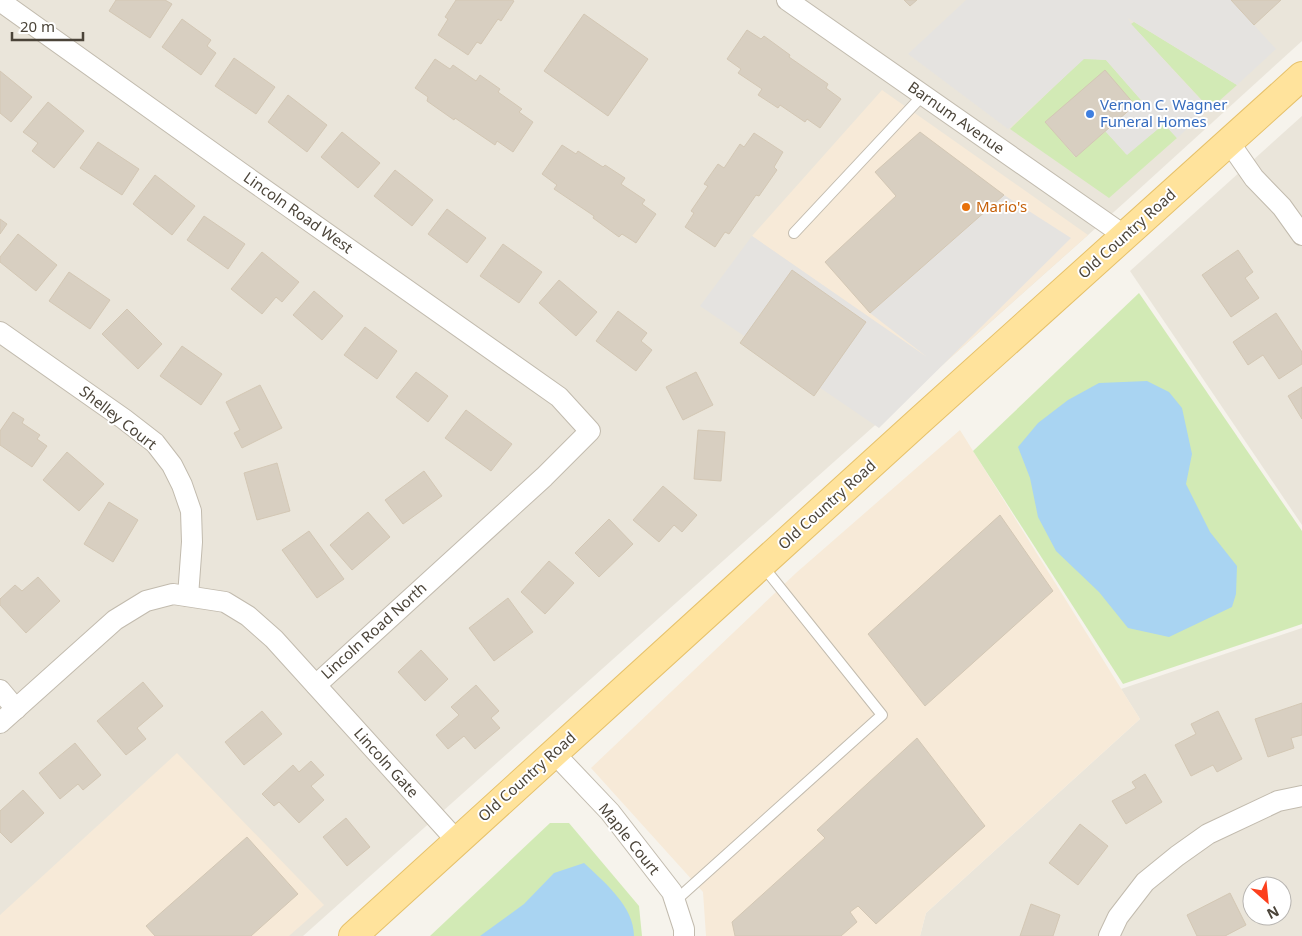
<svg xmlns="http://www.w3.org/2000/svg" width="1302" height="936" viewBox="0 0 1302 936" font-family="'Noto Sans',sans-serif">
	<rect width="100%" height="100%" fill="#f6f3ec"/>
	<g fill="#eae5da" fill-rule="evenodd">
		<path d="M 0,0 L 1302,0 L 1302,41 L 1125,202 L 303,936 L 0,936 Z"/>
		<path d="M 1302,116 L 1302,525 L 1130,271 Z"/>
		<path d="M 1302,628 L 1302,936 L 920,936 L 926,913 L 1140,719 L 1121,689 ZM 1252,886 L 1282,886 L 1282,916 L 1252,916 Z"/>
	</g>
	<g fill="#f7ead8">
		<path d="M 882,90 L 1088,235 L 940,367 L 752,236 Z"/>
		<path d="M 960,430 L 1140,719 L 926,913 L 920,936 L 706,936 L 703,892 L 591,768 L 796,573 Z"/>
		<path d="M 177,753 L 324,905 L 289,936 L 0,936 L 0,915 Z"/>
	</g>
	<g fill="#d2eab5">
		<path d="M 1134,22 L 1237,85 L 1210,109 L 1131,24 Z"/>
		<path d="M 1084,58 L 1106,60 L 1141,100 L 1135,105 L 1105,71 L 1046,122 L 1075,157 L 1106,131 L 1126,154 L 1164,124 L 1177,138 L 1109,198 L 1010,129 Z"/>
		<path d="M 1139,293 L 1302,531 L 1302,624 L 1123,684 L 973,451 Z"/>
		<path d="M 550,823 L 569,823 L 639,906 L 642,936 L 430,936 Z"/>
	</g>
	<g fill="#e5e3e0">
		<path d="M 966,0 L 1231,0 L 1276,49 L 1237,85 L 1128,18 L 1131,24 L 1209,109 L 1177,138 L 1164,124 L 1127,155 L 1105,131 L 1141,100 L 1106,60 L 1084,59 L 1008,129 L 908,54 Z"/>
		<path d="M 1004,195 L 1071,238 L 879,428 L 700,306 L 752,236 L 927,357 L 870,313 Z"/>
	</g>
	<g fill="#a9d4f2">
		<path d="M 1147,381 L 1169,392 L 1182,408 L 1192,454 L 1186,484 L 1210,532 L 1237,566 L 1236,594 L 1232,607 L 1169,637 L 1128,628 L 1099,592 L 1056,551 L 1038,517 L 1030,478 L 1018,447 L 1038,423 L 1068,400 L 1099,383 Z"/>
		<path d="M 584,863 C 604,882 634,906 634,936 L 480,936 L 524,904 L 554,873 Z"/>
	</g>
	<g fill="#d8cfc1" stroke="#d3c7b4">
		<path d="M 116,0 L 165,0 L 172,4 L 150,38 L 109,11 Z"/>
		<path d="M 456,0 L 512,0 L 514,1 L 501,21 L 498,19 L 481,44 L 477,42 L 468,55 L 438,35 L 448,19 L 445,17 Z"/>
		<path d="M 904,0 L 917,0 L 910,6 Z"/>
		<path d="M 1231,0 L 1281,0 L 1254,25 Z"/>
		<path d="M 584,14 L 648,59 L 608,116 L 544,71 Z"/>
		<path d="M 182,19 L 211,40 L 207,46 L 216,53 L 201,75 L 162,47 Z"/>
		<path d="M 747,30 L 761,39 L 764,36 L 790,55 L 789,57 L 828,84 L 826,88 L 841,99 L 820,128 L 807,119 L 805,122 L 780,105 L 778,108 L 758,95 L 762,89 L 738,73 L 741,69 L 727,59 Z"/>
		<path d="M 234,58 L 275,87 L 256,114 L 215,86 Z"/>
		<path d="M 435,59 L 450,69 L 453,65 L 476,81 L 480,75 L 500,89 L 498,92 L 522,109 L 519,112 L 533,122 L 513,152 L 497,141 L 495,145 L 455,118 L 454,120 L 427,101 L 428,97 L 415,88 Z"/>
		<path d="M 1105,70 L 1135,105 L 1076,157 L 1045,122 Z"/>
		<path d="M 0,71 L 32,97 L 11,122 L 0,113 Z"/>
		<path d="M 288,95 L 327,125 L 307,152 L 268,122 Z"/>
		<path d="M 48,102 L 84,131 L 54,168 L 32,151 L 38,143 L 23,132 Z"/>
		<path d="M 342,132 L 380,163 L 358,188 L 321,157 Z"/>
		<path d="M 920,132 L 1004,195 L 870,313 L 825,262 L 896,196 L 875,172 Z"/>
		<path d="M 754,133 L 783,152 L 774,167 L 777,170 L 759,196 L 756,195 L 729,234 L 725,232 L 715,247 L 685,227 L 694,213 L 691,211 L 708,186 L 704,184 L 718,164 L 724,168 L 740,144 L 744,147 Z"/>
		<path d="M 98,142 L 139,169 L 122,195 L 80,168 Z"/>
		<path d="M 562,145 L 576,154 L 578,151 L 603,167 L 605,165 L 625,178 L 621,184 L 645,200 L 642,204 L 656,214 L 636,243 L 622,234 L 619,237 L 593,218 L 594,216 L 554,189 L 557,185 L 542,174 Z"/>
		<path d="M 395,170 L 433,200 L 412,226 L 374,196 Z"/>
		<path d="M 155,175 L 195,206 L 172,235 L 133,204 Z"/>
		<path d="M 447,209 L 486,238 L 467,263 L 428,234 Z"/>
		<path d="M 204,216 L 245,244 L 228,269 L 187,240 Z"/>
		<path d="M 0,219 L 7,224 L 0,234 Z"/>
		<path d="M 18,234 L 57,265 L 36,291 L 0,262 L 0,257 Z"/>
		<path d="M 503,244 L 542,272 L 519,303 L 480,276 Z"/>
		<path d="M 1238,250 L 1253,272 L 1245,278 L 1259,298 L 1231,317 L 1202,275 Z"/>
		<path d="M 262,252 L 299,282 L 282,302 L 276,297 L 262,314 L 231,289 Z"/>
		<path d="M 792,270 L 866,322 L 814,396 L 740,343 Z"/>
		<path d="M 69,272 L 110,300 L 90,329 L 49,301 Z"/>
		<path d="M 559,280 L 597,312 L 576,336 L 539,303 Z"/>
		<path d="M 314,291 L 343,316 L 322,340 L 293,315 Z"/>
		<path d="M 127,309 L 162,344 L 138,369 L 102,334 Z"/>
		<path d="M 618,311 L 647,333 L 641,341 L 652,350 L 636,371 L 596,341 Z"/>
		<path d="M 1276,313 L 1302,352 L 1302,364 L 1279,379 L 1263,355 L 1248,365 L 1233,342 Z"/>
		<path d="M 365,327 L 397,351 L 377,379 L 344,355 Z"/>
		<path d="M 182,346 L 222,374 L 201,405 L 160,376 Z"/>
		<path d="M 416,372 L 448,396 L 428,422 L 396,397 Z"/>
		<path d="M 696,372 L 713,405 L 683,420 L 666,387 Z"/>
		<path d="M 260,385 L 282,428 L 242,448 L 234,433 L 240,430 L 226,402 Z"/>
		<path d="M 1302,387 L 1302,419 L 1288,396 Z"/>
		<path d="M 466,410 L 512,444 L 491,471 L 445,438 Z"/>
		<path d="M 13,412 L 24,419 L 22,423 L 40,435 L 37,439 L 47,446 L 32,467 L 0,445 L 0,431 Z"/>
		<path d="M 698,430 L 725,432 L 721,481 L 694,479 Z"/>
		<path d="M 67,452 L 104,484 L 79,511 L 43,480 Z"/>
		<path d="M 277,463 L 290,511 L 257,520 L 244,473 Z"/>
		<path d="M 424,471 L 442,496 L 403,524 L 385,500 Z"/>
		<path d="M 663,486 L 697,515 L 682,532 L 674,525 L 659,542 L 633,520 Z"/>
		<path d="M 109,502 L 138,520 L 113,562 L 84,544 Z"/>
		<path d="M 368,512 L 390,537 L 352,570 L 330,545 Z"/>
		<path d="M 1000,515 L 1053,591 L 925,706 L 868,634 Z"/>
		<path d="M 609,519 L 633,544 L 599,577 L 575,553 Z"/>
		<path d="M 309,531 L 344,579 L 317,598 L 282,550 Z"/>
		<path d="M 549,561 L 574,583 L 545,614 L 521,592 Z"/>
		<path d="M 38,577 L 60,601 L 26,633 L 0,605 L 0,599 L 15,585 L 22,591 Z"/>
		<path d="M 508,598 L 533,632 L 494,661 L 469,628 Z"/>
		<path d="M 421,650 L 448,679 L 425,701 L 398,672 Z"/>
		<path d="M 143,682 L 163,706 L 137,728 L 146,739 L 126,755 L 97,721 Z"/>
		<path d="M 476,685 L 499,711 L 491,718 L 500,728 L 475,749 L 464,736 L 448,749 L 436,735 L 459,715 L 451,707 Z"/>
		<path d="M 1302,703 L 1302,735 L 1291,738 L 1294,748 L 1268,757 L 1255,719 Z"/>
		<path d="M 262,711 L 282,734 L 244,765 L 225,742 Z"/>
		<path d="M 1218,711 L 1242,759 L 1217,772 L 1213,765 L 1191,776 L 1175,745 L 1196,734 L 1191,724 Z"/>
		<path d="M 917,738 L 985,826 L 876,924 L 858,906 L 850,912 L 857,922 L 841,936 L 735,936 L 732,922 L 825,838 L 817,830 Z"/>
		<path d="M 75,743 L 101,775 L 83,790 L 78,784 L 60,799 L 39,773 Z"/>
		<path d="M 311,761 L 324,775 L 311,786 L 324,800 L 299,823 L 279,802 L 274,806 L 262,794 L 293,765 L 299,772 Z"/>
		<path d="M 1145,774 L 1162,802 L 1126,824 L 1112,801 L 1136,788 L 1132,782 Z"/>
		<path d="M 23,790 L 44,813 L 11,843 L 0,832 L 0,811 Z"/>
		<path d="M 346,818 L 370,847 L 347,866 L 323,837 Z"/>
		<path d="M 1080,824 L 1108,846 L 1078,885 L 1049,863 Z"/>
		<path d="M 247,837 L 298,894 L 251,936 L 155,936 L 146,926 Z"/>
		<path d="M 1230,893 L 1246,925 L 1225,936 L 1197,936 L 1187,915 Z"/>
		<path d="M 1031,904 L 1060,915 L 1053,936 L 1020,936 Z"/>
	</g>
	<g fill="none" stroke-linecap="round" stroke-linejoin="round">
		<defs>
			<g id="lane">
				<path d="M 794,233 L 923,95"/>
				<path d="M 675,901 L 882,715 L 762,565"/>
			</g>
			<g id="street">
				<path d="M 787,0 L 1125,236"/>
				<path d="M 0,1 L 241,173 L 559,397 L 590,431 L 544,477 L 316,685"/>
				<path d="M 1229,142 L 1254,178 L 1282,207 L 1302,235"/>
				<path d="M 0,332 L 124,419 L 155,443 L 172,465 L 182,485 L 191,511 L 192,542 L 188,596"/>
				<path d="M 0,690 L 16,709"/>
				<path d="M 0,723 L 115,620 L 146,601 L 173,594 L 225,602 L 248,616 L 274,639 L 457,841"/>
				<path d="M 554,753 L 610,812 L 672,892 L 684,929 L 684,936"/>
				<path d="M 1109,936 L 1118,917 L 1145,882 L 1177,856 L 1208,834 L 1278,801 L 1302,796"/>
			</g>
			<path id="primary" d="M 353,936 L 918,422 L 1302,76"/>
		</defs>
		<use href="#lane" stroke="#c2bbae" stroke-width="12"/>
		<use href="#street" stroke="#c2bbae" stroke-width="22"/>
		<use href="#primary" stroke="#e6c16a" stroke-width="30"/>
		<use href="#lane" stroke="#fff" stroke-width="10"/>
		<use href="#street" stroke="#fff" stroke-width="20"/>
		<use href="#primary" stroke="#ffe39c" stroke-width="28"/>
	</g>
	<circle fill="#3f7fe0" stroke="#fff" stroke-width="2" cx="1090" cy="114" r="5"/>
	<circle fill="#e8710a" stroke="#fff" stroke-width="2" cx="966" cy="207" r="5"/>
	<g text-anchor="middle" stroke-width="4" stroke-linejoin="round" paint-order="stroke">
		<g font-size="15" fill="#366cbe" stroke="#fff" text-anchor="start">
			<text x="1100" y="110">Vernon C. Wagner<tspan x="1100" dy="17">Funeral Homes</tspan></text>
		</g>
		<g font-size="15" fill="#4b4439" stroke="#fff">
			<text transform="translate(956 118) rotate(35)" y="5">Barnum Avenue</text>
			<text transform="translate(298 213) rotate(35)" y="5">Lincoln Road West</text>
			<text transform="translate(1127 234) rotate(-42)" y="5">Old Country Road</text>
			<text transform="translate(118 418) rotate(38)" y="5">Shelley Court</text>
			<text transform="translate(827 505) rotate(-42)" y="5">Old Country Road</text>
			<text transform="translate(374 631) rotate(-42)" y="5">Lincoln Road North</text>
			<text transform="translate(386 763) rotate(48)" y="5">Lincoln Gate</text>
			<text transform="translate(527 777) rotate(-42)" y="5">Old Country Road</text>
			<text transform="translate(629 839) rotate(51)" y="5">Maple Court</text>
		</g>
		<g font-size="15" fill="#c56008" stroke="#fff" text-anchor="start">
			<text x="976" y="212">Mario's</text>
		</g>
	</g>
	<g transform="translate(1267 901) rotate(153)"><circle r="24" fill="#ffffff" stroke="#b7b4b0"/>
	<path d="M0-4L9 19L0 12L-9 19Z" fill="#fc3f1d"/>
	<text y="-8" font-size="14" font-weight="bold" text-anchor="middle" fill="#4b4439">N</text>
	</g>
	<path d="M12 32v8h71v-8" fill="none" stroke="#4b4439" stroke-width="2.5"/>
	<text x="20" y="32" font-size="15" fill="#4b4439" stroke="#ffffff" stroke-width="4" paint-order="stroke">20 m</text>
</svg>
